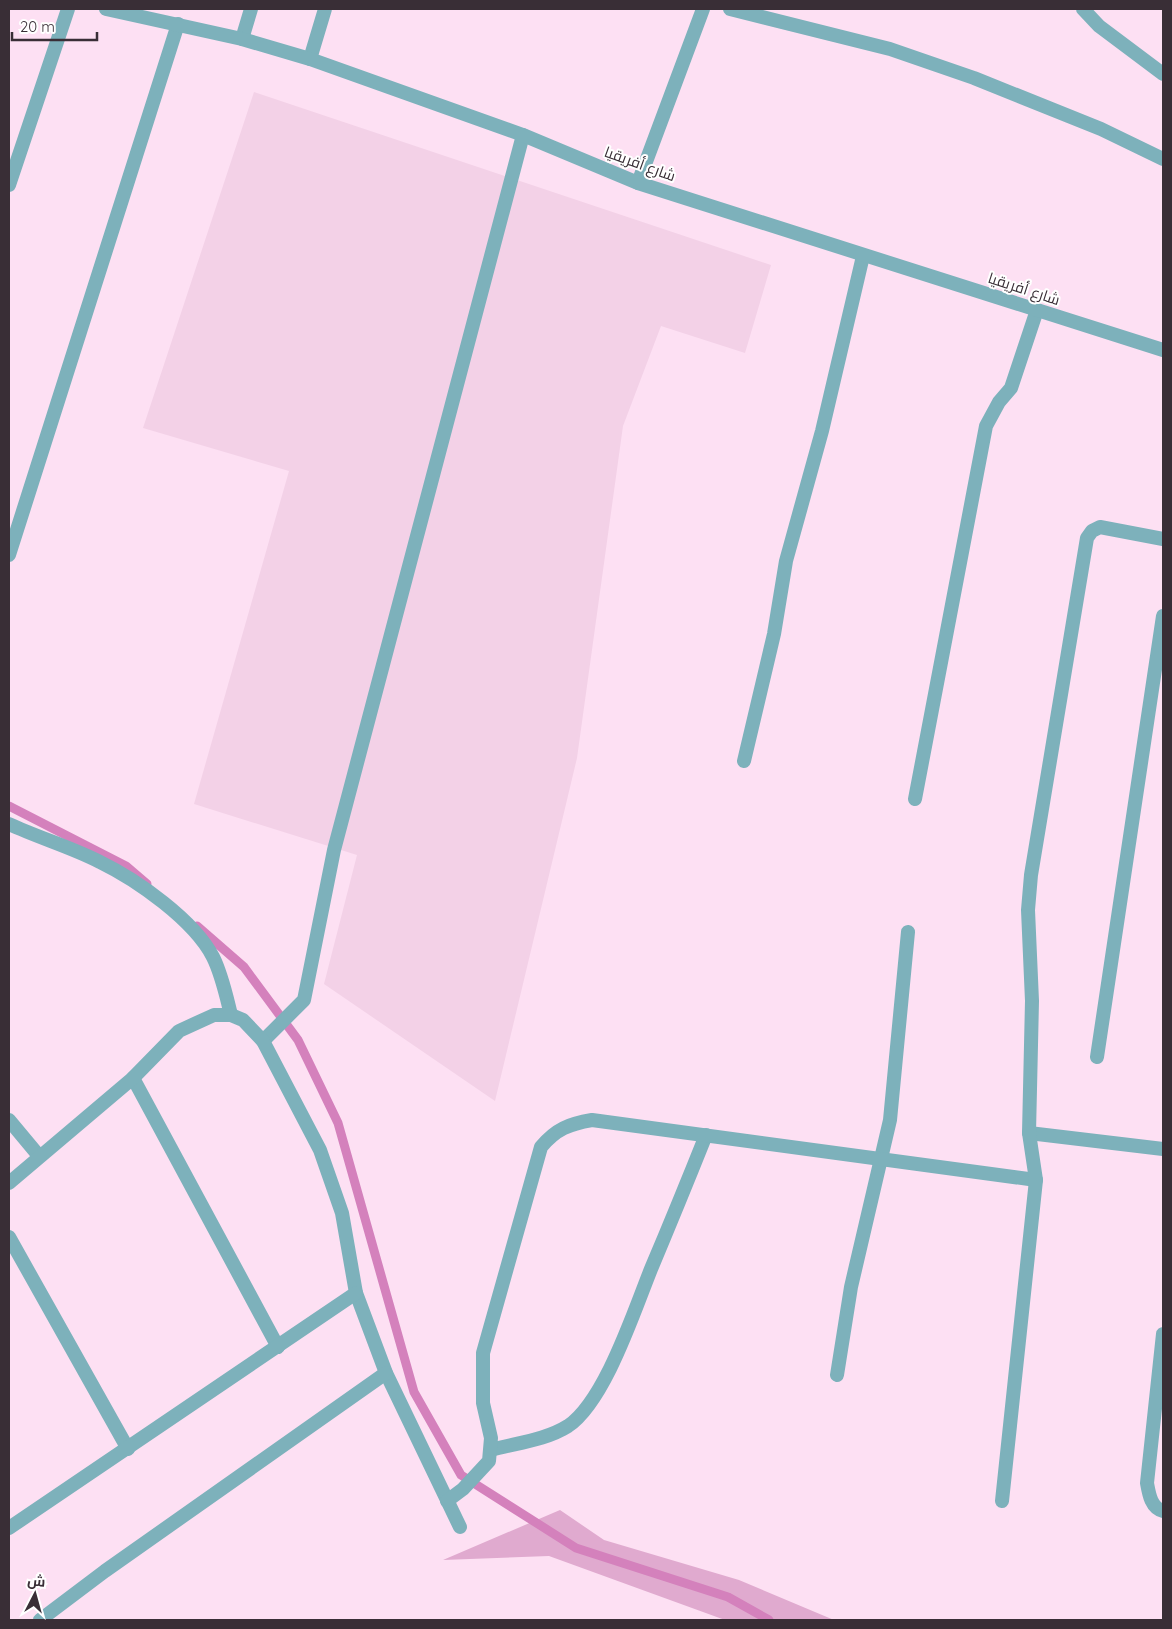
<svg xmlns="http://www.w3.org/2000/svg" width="1172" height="1629" viewBox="0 0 1172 1629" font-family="Quicksand,Cairo,sans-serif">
	<rect width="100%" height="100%" fill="#fde0f3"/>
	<path fill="#f3d1e7" d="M 254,92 L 771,265 L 745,353 L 661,326 L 623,426 L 577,758 L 495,1101 L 324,984 L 357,855 L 194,804 L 289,471 L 143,428 Z"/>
	<path fill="#e0aacf" d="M 560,1510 L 604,1540 L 739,1580 L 834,1620 L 725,1620 L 549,1556 L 443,1560 Z"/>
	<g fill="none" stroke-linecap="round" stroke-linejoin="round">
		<g stroke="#d481bc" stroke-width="9">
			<path d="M 9,806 L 126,866 L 147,884"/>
			<path d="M 197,926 L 244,967 L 298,1040 L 338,1123 L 414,1392 L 461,1475 L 576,1548 L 728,1597 L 769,1620"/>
		</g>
		<g stroke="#7db1bb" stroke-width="14">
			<path d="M 730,9 L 890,49 L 974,78 L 1101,129 L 1163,159"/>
			<path d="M 1083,9 L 1099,26 L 1163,74"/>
			<path d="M 242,39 L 251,9"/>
			<path d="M 310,59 L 325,9"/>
			<path d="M 638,183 L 703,9"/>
			<path d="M 9,185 L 68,9"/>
			<path d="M 9,555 L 178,24"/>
			<path d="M 744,761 L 774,634 L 786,561 L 822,431 L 863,256"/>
			<path d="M 915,799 L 986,426 L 999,402 L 1011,388 L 1037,310"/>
			<path d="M 9,824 C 39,838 71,847 100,862 C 137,880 194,920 213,957 C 222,975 226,995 231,1015"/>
			<path d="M 263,1041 L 304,1000 L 334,850 L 523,135"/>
			<path d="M 1097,1057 L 1163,616"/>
			<path d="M 133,1078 L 278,1347"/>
			<path d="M 9,1120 L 39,1156"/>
			<path d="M 1029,1133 L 1163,1149"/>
			<path d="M 9,1183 L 133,1078 L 179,1031 L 214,1015 L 231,1015 L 243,1020 L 263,1041 L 320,1150 L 342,1213 L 356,1293 L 386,1373 L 460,1527"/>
			<path d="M 9,1237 L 128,1449"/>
			<path d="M 1163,1334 L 1147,1483 C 1149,1494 1151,1508 1163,1511"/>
			<path d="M 837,1375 L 851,1287 L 890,1120 L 908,932"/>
			<path d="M 491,1450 C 516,1443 546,1440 568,1426 C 605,1401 634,1311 651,1269 C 670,1224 688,1180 706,1135"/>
			<path d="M 447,1501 L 463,1489 L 489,1461 L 491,1438 L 483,1403 L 483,1353 L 541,1147 C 556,1129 569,1124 592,1120 L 1036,1180"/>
			<path d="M 1002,1501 L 1036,1180 L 1029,1133 L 1032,1001 L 1028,910 L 1031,875 L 1087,538 L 1092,531 L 1100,527 L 1163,539"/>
			<path d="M 9,1528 L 356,1293"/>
			<path d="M 40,1620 L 105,1571 L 386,1373"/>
		</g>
		<path stroke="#7db1bb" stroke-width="14" d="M 106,9 L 242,39 L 310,59 L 523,135 L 638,183 L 1163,350"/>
	</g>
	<g text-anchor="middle" stroke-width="4" stroke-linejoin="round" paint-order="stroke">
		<g font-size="15" fill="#392e36" stroke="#fff">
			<text transform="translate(640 164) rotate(20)" y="5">شارع أفريقيا</text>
			<text transform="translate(1024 289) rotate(18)" y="5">شارع أفريقيا</text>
		</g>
	</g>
	<rect width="1172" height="1629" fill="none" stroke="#392e36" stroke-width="20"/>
	<g transform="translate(35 1594) rotate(6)" stroke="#ffffff" stroke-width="4" paint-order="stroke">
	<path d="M0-4L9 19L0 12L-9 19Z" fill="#392e36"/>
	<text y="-8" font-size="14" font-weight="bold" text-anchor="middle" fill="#392e36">ش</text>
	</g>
	<path d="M12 32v8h85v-8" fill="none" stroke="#392e36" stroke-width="2.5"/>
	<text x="20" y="32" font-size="15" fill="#392e36" stroke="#ffffff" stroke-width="4" paint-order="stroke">20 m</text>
</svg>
